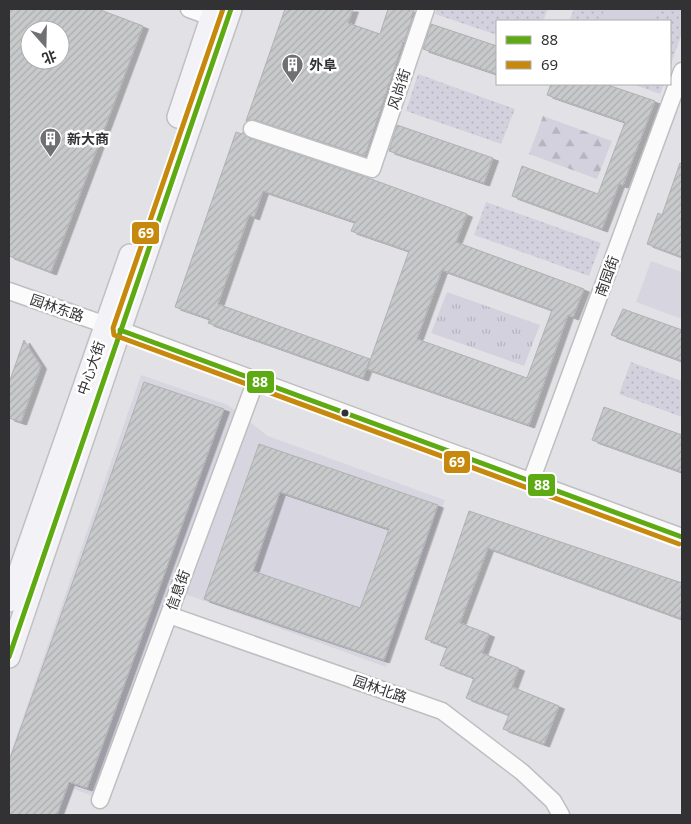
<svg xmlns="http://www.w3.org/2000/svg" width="691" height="824" viewBox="0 0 691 824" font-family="'Noto Sans','Noto Sans SC',sans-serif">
	<defs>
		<pattern id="grass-tufts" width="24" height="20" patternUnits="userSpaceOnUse" patternTransform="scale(1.25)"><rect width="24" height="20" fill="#d3d1de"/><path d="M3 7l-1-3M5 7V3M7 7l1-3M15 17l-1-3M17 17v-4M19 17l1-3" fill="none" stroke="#b6b4bf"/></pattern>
		<pattern id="forest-firs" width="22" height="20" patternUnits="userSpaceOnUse" patternTransform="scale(1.25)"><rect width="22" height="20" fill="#d3d1de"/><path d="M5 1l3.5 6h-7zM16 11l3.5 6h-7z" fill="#b6b4bf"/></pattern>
		<pattern id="park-dots" width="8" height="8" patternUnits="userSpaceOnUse" patternTransform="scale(1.25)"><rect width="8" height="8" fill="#d3d1de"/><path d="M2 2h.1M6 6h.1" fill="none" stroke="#b6b4bf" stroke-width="1.8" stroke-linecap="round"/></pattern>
		<pattern id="building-hatch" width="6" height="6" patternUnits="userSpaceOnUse" patternTransform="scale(1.25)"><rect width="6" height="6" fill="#c8c9ca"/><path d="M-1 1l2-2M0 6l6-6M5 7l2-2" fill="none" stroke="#acadae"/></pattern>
		<filter id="shadow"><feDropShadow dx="5.5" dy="3" stdDeviation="0" flood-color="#0004"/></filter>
	</defs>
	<rect width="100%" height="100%" fill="#e2e2e6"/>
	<g fill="#d7d5df">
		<path d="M 651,261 L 682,272 L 682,319 L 636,302 Z"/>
		<path d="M 141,375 L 228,405 L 268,436 L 445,500 L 386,667 L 171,589 L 93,796 L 74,789 L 63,815 L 9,815 L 9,758 Z"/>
	</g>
	<path fill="url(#grass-tufts)" d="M 447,292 L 540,325 L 524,366 L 431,333 Z"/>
	<path fill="url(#forest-firs)" d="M 543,116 L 612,141 L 597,179 L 529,154 Z"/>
	<g fill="url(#park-dots)">
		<path d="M 437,9 L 548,9 L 543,21 L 497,21 L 497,35 L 435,14 Z"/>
		<path d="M 574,9 L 682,9 L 682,33 L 670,67 L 670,21 L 569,21 Z"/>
		<path d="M 418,74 L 515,109 L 501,144 L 406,111 Z"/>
		<path d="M 632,84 L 664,84 L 660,94 Z"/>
		<path d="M 486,202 L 601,243 L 589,276 L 474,235 Z"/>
		<path d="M 631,362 L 682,381 L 682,417 L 619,394 Z"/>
	</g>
	<path fill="#d3d1de" d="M 605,9 L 656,9 L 651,21 L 600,21 Z"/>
	<g fill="url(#building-hatch)" stroke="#b0b1b2" fill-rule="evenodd" filter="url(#shadow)">
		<path d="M 9,9 L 98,9 L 143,26 L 51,272 L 9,256 ZM 30,30 L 60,30 L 60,60 L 30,60 Z"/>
		<path d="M 285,9 L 353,9 L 348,23 L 380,34 L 388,9 L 414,9 L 411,17 L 412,18 L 404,43 L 403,42 L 365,156 L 255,120 L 246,121 Z"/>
		<path d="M 431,24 L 497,46 L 497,74 L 423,49 Z"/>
		<path d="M 551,84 L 605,84 L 655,101 L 623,185 L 619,184 L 602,229 L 512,196 L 522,166 L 598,194 L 625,122 L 547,95 Z"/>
		<path d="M 397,125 L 493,158 L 484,183 L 389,151 Z"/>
		<path d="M 236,132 L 242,134 L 243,132 L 249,138 L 371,179 L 467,214 L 456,242 L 584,289 L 573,317 L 568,315 L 529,425 L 367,369 L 409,251 L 351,231 L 355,222 L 263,191 L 254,217 L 249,215 L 218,304 L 370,359 L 363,378 L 208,323 L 210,319 L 175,307 ZM 442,270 L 552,310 L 527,378 L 417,339 Z"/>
		<path d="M 680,163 L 682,164 L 682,257 L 647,244 L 658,213 L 662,215 Z"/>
		<path d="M 623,309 L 682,330 L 682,361 L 611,335 Z"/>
		<path d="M 24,340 L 41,366 L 21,422 L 9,418 L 9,383 Z"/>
		<path d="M 144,382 L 224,409 L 87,788 L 69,782 L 57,815 L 9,815 L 9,761 Z"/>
		<path d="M 604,407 L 682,435 L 682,472 L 592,440 Z"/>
		<path d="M 259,444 L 438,505 L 384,660 L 204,599 ZM 280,492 L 389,529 L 360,608 L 253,571 Z"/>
		<path d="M 469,511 L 682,583 L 682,619 L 488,548 L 460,623 L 489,634 L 482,653 L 519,668 L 512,687 L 559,706 L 544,744 L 503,729 L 509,715 L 466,698 L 474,678 L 440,665 L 447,647 L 425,639 Z"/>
	</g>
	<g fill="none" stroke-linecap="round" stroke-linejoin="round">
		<defs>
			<g id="minor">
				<path d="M 189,9 L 211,17"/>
				<path d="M 252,129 L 372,169 L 426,9"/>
				<path d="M 9,291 L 106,325"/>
				<path d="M 120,330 L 682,537"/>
				<path d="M 531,481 L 682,71"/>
				<path d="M 169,615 L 442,711 L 522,772 L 553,801 L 561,815"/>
				<path d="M 100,800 L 256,380"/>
			</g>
			<g id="major">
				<path d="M 178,117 L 214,9"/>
				<path d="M 9,601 L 130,255"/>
				<path d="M 9,657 L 120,330 L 231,9"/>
			</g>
		</defs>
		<use href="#minor" stroke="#bfbfc2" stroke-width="19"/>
		<use href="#major" stroke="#c0c0c2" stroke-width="24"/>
		<use href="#minor" stroke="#fbfbfb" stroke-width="16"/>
		<use href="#major" stroke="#f3f2f6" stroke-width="21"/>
		<defs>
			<g id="bus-1">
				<path d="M 120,330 L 682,537"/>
				<path d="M 9,657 L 231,9"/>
			</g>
			<path id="bus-2" d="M 223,9 L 113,328 L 114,335 L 679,544"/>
		</defs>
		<use href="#bus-1" stroke="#fff" stroke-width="9"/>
		<use href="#bus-2" stroke="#fff" stroke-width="9"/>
		<use href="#bus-1" stroke="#5eaa12" stroke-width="5"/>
		<use href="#bus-2" stroke="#c6890d" stroke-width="5"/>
	</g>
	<defs>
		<symbol id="building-pin" viewBox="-11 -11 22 30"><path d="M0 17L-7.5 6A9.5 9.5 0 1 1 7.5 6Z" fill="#706f72" stroke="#fff"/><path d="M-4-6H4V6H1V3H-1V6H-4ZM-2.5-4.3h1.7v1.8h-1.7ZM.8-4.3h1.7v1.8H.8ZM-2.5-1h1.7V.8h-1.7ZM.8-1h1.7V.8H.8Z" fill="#fff"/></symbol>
	</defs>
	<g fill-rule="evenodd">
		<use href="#building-pin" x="280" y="52" width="25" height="34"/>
		<use href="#building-pin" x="38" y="126" width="25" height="34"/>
	</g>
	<circle fill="#323134" stroke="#fff" stroke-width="2" cx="345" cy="413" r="4.5"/>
	<g text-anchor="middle" stroke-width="5" stroke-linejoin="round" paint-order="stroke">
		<g font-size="14" font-weight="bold" fill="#323134" stroke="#fff" text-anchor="start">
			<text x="309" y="70">外阜</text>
			<text x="67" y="144">新大商</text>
		</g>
		<g font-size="14" fill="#323134" stroke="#fff">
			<text transform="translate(399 89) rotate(-72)" y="5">风尚街</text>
			<text transform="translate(607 276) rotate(-70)" y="5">南园街</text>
			<text transform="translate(57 308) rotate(19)" y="5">园林东路</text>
			<text transform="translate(91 368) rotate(-71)" y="5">中心大街</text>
			<text transform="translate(178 590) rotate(-70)" y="5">信息街</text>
			<text transform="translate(380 689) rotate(19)" y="5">园林北路</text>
		</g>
	</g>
	<g stroke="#fff" stroke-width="2">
		<rect x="131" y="221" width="29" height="24" rx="5" fill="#c6890d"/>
		<rect x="246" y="370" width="29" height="24" rx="5" fill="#5eaa12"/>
		<rect x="443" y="450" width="28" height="24" rx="5" fill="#c6890d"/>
		<rect x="527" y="473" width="29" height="24" rx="5" fill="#5eaa12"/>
	</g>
	<g font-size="14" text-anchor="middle" font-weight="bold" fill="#fff">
		<text x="146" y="238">69</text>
		<text x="260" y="387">88</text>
		<text x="457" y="467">69</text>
		<text x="542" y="490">88</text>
	</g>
	<rect width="691" height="824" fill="none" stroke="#323134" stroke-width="20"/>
	<rect x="496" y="20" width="175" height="65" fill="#ffffff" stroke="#adadae"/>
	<rect x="506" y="36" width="25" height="8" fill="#5eaa12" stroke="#adadae"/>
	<text x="541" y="45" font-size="15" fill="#323134">88</text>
	<rect x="506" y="61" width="25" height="8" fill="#c6890d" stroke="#adadae"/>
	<text x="541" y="70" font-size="15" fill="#323134">69</text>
	<g transform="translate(45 45) rotate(160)"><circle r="24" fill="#ffffff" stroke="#adadae"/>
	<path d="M0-4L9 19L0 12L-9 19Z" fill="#706f72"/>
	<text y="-8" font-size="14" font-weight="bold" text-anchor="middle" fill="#323134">北</text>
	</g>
</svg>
